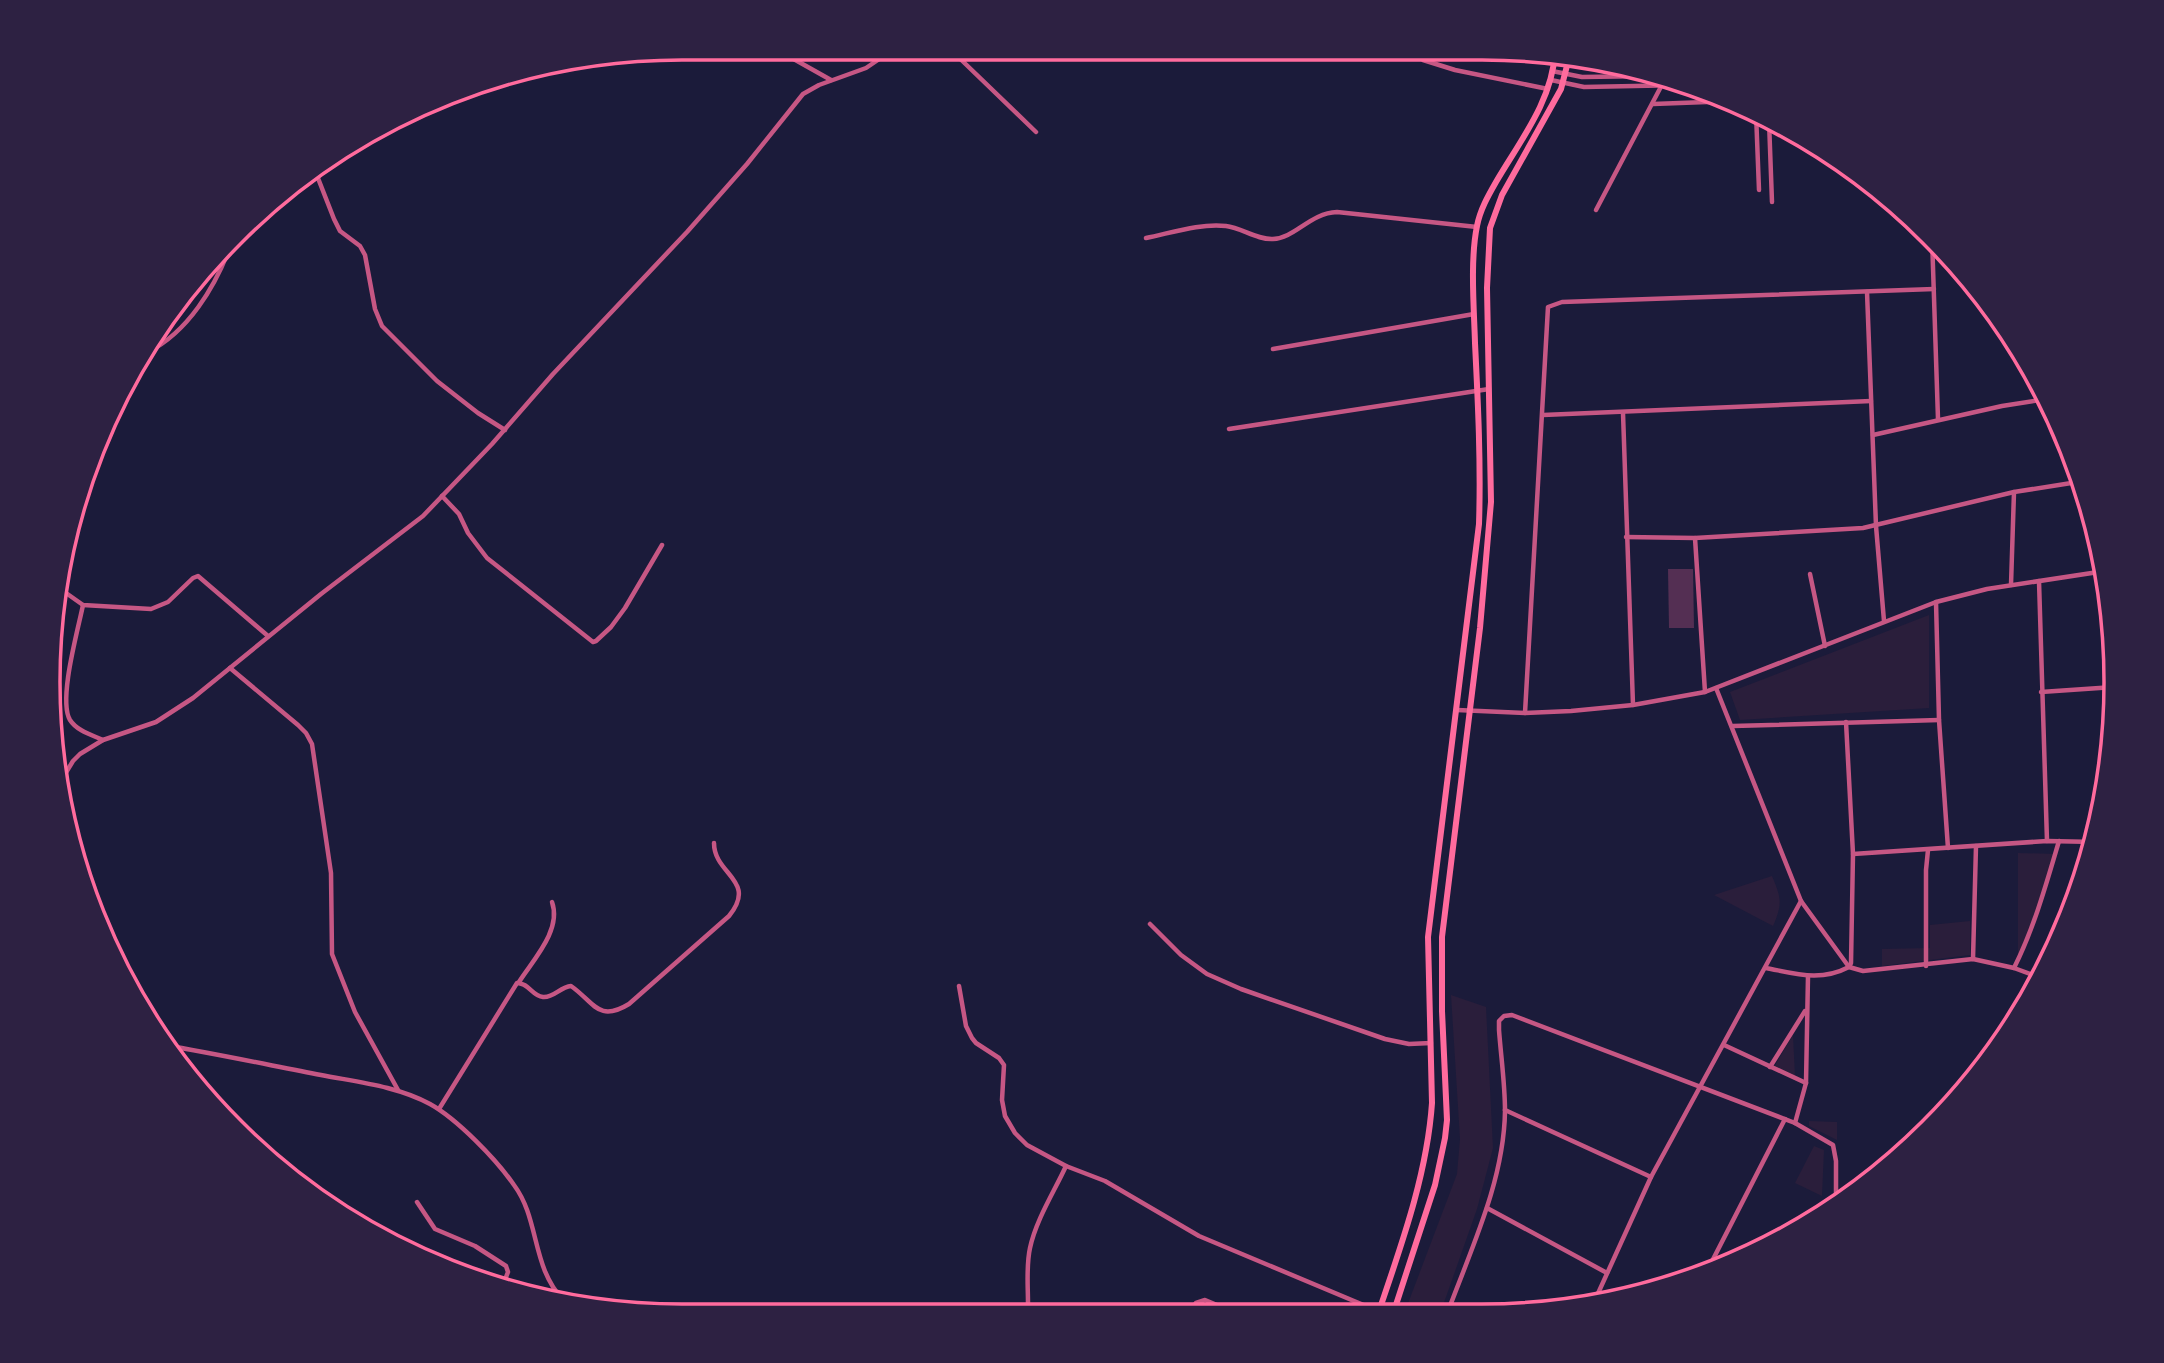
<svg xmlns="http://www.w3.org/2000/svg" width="2164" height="1363" viewBox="0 0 2164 1363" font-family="Ubuntu,sans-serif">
	<rect width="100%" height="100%" fill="#1b1b3a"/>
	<g fill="#2a1e3b">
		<path d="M 1929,615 L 1929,708 L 1740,720 L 1730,692 Z"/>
		<path d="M 2018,853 L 2057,854 L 2018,962 Z"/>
		<path d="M 1772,876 C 1781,898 1783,903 1773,926 L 1714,895 Z"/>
		<path d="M 1970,921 L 1970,955 L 1882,966 L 1882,949 L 1930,948 L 1930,925 Z"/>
		<path d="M 1451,995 L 1486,1007 L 1493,1148 L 1477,1209 L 1440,1314 L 1404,1314 L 1457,1174 L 1460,1139 Z"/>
		<path d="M 1793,1035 L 1795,1076 L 1774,1067 Z"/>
		<path d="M 1809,1121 L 1837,1122 L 1837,1140 L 1809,1126 Z"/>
		<path d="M 1814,1146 L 1824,1150 L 1822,1196 L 1795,1183 Z"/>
	</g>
	<path fill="#542f53" d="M 1668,569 L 1693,569 L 1694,628 L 1669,628 Z"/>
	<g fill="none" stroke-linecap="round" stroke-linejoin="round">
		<g stroke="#c65784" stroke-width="4.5">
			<path d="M 774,48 L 831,80"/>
			<path d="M 950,49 L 1036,132"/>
			<path d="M 1417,52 L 1423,60 L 1455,70 L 1548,89"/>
			<path d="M 1552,71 L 1582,77 L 1652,76"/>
			<path d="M 1551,80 L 1584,87 L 1685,85"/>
			<path d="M 1653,104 L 1734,101"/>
			<path d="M 1756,113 L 1759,190"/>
			<path d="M 1769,121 L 1772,202"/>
			<path d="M 316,166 C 345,162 363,146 384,127"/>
			<path d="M 314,168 L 334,219 L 340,231 L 360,246 L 365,255 L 375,309 L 382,326 L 437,381 L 478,413 L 505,430"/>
			<path d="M 1596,210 L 1665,79"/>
			<path d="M 1932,237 L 1938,419"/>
			<path d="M 1146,238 C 1171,233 1200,223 1226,226 C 1242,228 1257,240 1273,239 C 1295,238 1310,213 1337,212 L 1477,227"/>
			<path d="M 1867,292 L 1876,526 L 1884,621"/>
			<path d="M 1273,349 L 1474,314"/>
			<path d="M 148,352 C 188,332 215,287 230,247"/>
			<path d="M 1623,413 L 1633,705"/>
			<path d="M 1543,415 L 1871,401"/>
			<path d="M 1229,429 L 1489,389"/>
			<path d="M 1873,435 L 2002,406 L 2047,399"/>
			<path d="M 442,496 L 459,514 L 468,533 L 487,558 L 593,642 L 596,641 L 611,627 L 625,608 L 662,545"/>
			<path d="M 1626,537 L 1695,538 L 1863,528 L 2014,492 L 2084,481"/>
			<path d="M 1695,538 L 1705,692"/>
			<path d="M 1810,574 L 1825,646"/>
			<path d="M 2039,581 L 2047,841"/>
			<path d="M 2011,585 L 2014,492"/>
			<path d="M 59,588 L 83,605 L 151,609 L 168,602 L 193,578 L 198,576 L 268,636"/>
			<path d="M 1936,602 L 1939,720 L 1948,848"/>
			<path d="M 83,605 C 78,630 58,700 70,720 C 77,731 92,735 103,740"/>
			<path d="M 230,668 L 298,725 L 306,733 L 312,744 L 331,873 L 332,954 L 355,1012 L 398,1090"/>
			<path d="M 1716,688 L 1801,901 L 1849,967 L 1863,971 L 1973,959 L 2014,968 L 2041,978"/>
			<path d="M 2041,692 L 2114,687"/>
			<path d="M 1457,710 L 1525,713 L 1571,711 L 1633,705 L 1705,692 L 1936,602 L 1987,589 L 2105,571"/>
			<path d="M 1525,713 L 1548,307 L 1562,302 L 1934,289"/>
			<path d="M 1733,726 L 1939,720"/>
			<path d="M 62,779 L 73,761 L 80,754 L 103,740 L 156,722 L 193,698 L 321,594 L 423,516 L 492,444 L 553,374 L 687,232 L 747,164 L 803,94 L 819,85 L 866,68 L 894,49"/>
			<path d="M 1853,854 L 2047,841 L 2096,842"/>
			<path d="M 1150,924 L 1181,955 L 1207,974 L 1241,989 L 1385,1039 L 1409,1044 L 1431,1043"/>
			<path d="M 1973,959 L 1976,846"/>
			<path d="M 1926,966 L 1926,870 L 1928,850"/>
			<path d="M 1766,968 C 1797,974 1820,982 1849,967 L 1851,963 L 1853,854 L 1846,722"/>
			<path d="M 2014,968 C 2034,928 2046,885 2059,841"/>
			<path d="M 519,982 C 533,960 562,930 552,902"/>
			<path d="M 959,986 L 966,1026 L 972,1038 L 976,1043 L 999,1058 L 1004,1065 L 1002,1100 L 1005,1116 L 1015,1133 L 1027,1145 L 1066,1166 L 1105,1181 L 1199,1236 L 1385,1314"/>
			<path d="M 164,1045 C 217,1054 269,1065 321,1075 C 357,1082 397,1086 430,1104 C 457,1119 496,1159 514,1185 C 540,1220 531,1267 564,1301"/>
			<path d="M 1724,1045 L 1806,1083"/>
			<path d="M 1770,1067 L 1805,1011"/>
			<path d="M 439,1109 L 517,983 C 529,983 532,996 543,997 C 554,998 560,987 571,986 C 594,1002 598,1023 629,1004 L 729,916 C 758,880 714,875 714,843"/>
			<path d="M 1505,1110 L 1651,1177"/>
			<path d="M 1795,1123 L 1806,1083 L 1808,976"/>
			<path d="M 417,1202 L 435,1229 L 475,1246 L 506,1266 L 508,1272 L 503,1285"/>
			<path d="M 1487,1208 L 1607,1273"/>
			<path d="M 1828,1210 L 1835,1199"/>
			<path d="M 1706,1273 L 1785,1119"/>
			<path d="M 1595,1300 L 1651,1177 L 1801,901"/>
			<path d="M 1028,1304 C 1028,1285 1026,1266 1030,1248 C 1036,1220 1054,1192 1066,1166"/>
			<path d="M 1188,1313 L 1196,1303 L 1205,1300 L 1236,1313"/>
			<path d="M 1447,1314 C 1471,1249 1504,1181 1505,1111 C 1505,1084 1501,1057 1499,1030 L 1499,1021 L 1504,1016 L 1512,1015 L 1795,1123 L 1833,1145 L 1836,1161 L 1836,1205"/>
		</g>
		<g stroke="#ff6b9d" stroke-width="6">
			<path d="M 1378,1314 C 1401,1246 1427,1175 1432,1103 L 1428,937 L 1479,524 C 1481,464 1478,403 1475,343 C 1474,308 1470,260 1477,226 C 1480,210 1488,196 1496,182 C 1520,141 1552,101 1555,53"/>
			<path d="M 1393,1314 L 1435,1185 L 1445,1138 L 1447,1120 L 1442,1011 L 1442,937 L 1480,628 L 1491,502 L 1487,288 L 1490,228 L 1502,195 L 1561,89 L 1570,54"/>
		</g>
	</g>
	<path d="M0 0H2164V1363H0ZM682 60H1482A622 622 0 0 1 2104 682V682A622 622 0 0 1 1482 1304H682A622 622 0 0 1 60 682V682A622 622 0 0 1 682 60Z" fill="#2d2142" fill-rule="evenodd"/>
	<path fill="none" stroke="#ff6b9d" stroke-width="3.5" d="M682 60H1482A622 622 0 0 1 2104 682V682A622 622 0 0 1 1482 1304H682A622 622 0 0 1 60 682V682A622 622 0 0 1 682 60Z"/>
</svg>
